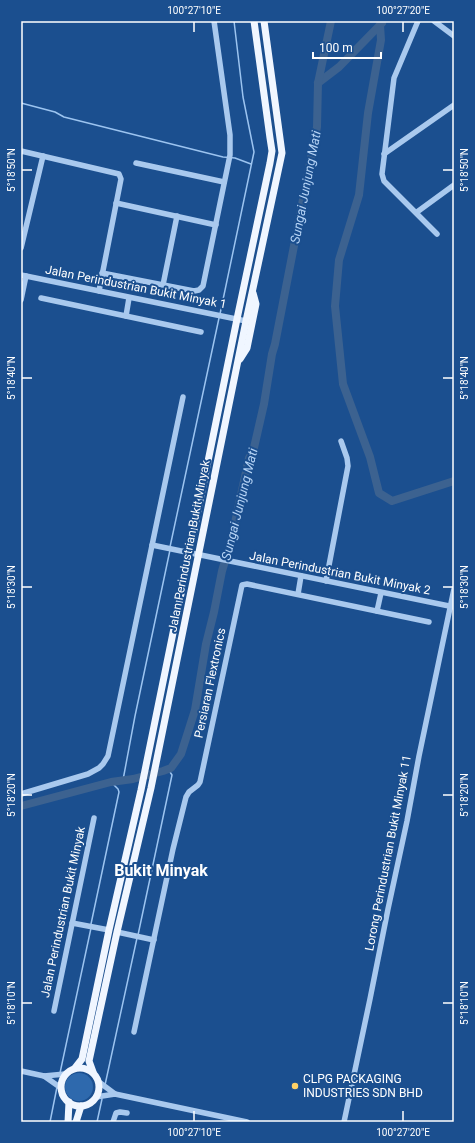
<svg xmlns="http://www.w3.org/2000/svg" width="475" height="1143" viewBox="0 0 475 1143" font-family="Roboto,sans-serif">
	<rect width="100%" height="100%" fill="#1b4f8f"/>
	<circle fill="#2e69ad" cx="79" cy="1087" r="14"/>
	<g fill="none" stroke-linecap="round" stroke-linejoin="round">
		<g stroke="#9cc4f0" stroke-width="1.5">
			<path d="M 21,103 L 55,112 L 64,117 L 223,157 L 235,158 L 251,164"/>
			<path d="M 220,314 L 254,152 L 243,97 L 234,21"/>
			<path d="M 170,547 L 219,318"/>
			<path d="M 123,780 L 135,716 L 170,550"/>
			<path d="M 91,924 L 119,792 L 118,789 L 111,782"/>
			<path d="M 138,935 L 172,775 L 168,769"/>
			<path d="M 60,1073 L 91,928"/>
			<path d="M 105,1085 L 137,938"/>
			<path d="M 50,1122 L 57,1087"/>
			<path d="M 97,1122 L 102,1099"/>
		</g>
		<g stroke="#3c6290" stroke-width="8">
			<path d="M 380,25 L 381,40 L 368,113 L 359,195 L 339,260 L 335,306 L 343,384 L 370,457 L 379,493 L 392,501 L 454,481"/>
			<path d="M 318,83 L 339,67 L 382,23"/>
			<path d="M 21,806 L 111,782 L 133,779 L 163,771 L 171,768 L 181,754 L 195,710 L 206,644 L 214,612 L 222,571 L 231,541 L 249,458 L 253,452 L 264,404 L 272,354 L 275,344 L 317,127 L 318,83 L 331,21"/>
		</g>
		<g stroke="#a9c9ee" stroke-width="5.5">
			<path d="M 418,21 L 394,78 L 382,174 L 384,181 L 437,234"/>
			<path d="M 434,21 L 454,36"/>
			<path d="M 21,151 L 119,174 L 121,179 L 99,291"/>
			<path d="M 384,154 L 454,105"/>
			<path d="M 136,163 L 224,182"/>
			<path d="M 116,203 L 216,225"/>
			<path d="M 417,212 L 454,185"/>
			<path d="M 21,248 L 43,156"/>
			<path d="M 102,273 L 194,291 L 199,290 L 203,286 L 230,155 L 230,135 L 214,21"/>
			<path d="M 21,275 L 246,321"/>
			<path d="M 163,285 L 177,216"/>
			<path d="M 41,298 L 201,332"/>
			<path d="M 21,300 L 26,276"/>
			<path d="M 126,316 L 129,298"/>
			<path d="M 152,545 L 454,607"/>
			<path d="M 326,581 L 348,466 L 347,458 L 341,441"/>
			<path d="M 298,594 L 301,576"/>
			<path d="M 377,611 L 381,593"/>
			<path d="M 21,794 L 88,774 L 99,768 L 103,764 L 108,756 L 183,397"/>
			<path d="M 72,923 L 109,930"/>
			<path d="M 117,932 L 154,940"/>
			<path d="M 54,1011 L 94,818"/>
			<path d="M 134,1032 L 173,849 L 186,797 L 189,792 L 198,785 L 200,782 L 242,585 L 247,584 L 429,622"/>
			<path d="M 21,1071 L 44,1076 L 65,1074"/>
			<path d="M 44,1076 L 61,1088"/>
			<path d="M 99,1082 L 115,1094"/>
			<path d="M 96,1097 L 115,1094 L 247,1122"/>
			<path d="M 113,1122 L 116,1113 L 120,1112 L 127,1113"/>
			<path d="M 344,1122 L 370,999 L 388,909 L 407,821 L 419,756 L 454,589"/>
		</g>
		<g stroke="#f0f6ff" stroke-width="7">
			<path d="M 240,359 L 247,348 L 248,343 L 256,304 L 253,293"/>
			<circle cx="80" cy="1087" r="19"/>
			<path d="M 75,1068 L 82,1059 L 109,930 L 141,790 L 237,319 L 270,163 L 272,151 L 270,138 L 254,21"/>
			<path d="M 93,1072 L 89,1061 L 117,932 L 151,788 L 246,321 L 282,153 L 264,21"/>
			<path d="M 68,1122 L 69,1102"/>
			<path d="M 76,1122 L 81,1106"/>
		</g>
	</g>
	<path fill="none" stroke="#fff" stroke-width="1.5" d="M 194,22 L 194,32M 403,22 L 403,32M 22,170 L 32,170M 443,170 L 453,170M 22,378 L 32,378M 443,378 L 453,378M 22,587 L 32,587M 443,587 L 453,587M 22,795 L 32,795M 443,795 L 453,795M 22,1003 L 32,1003M 443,1003 L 453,1003M 194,1111 L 194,1121M 403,1111 L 403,1121"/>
	<circle fill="#ffd166" stroke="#1b4f8f" stroke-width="1.5" cx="295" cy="1086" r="4"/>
	<g text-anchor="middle" stroke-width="4" stroke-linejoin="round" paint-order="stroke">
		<g font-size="12" fill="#fff" stroke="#1b4f8f">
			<text transform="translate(136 287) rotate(11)" y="4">Jalan Perindustrian Bukit Minyak 1</text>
			<text transform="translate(189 546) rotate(-79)" y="4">Jalan Perindustrian Bukit Minyak</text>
			<text transform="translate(340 573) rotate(11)" y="4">Jalan Perindustrian Bukit Minyak 2</text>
			<text transform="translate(210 683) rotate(-78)" y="4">Persiaran Flextronics</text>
			<text transform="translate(388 853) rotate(-79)" y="4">Lorong Perindustrian Bukit Minyak 11</text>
			<text transform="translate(63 912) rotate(-78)" y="4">Jalan Perindustrian Bukit Minyak</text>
		</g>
		<g font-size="12" fill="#fff" stroke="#1b4f8f" text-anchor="start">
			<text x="303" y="1083">CLPG PACKAGING<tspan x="303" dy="14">INDUSTRIES SDN BHD</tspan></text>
		</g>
		<g font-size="13" font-style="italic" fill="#b5d3f5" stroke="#1b4f8f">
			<text transform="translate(305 187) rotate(-79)" y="5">Sungai Junjung Mati</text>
			<text transform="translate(239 504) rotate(-76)" y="5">Sungai Junjung Mati</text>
		</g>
		<g font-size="16" font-weight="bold" fill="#fff" stroke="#1b4f8f">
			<text x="161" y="876">Bukit Minyak</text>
		</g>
	</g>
	<rect width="475" height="1143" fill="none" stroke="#1b4f8f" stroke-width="44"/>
	<path d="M313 52v6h68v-6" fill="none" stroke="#ffffff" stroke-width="2"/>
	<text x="319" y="52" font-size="12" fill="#ffffff" stroke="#1b4f8f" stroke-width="3" paint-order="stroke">100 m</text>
	<rect x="22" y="22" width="431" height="1099" fill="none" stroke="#fff" stroke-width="1.5"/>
	<g font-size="10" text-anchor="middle" fill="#fff">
		<text x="194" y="14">100°27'10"E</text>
		<text x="403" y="14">100°27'20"E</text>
		<text transform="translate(11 170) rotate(-90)" y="4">5°18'50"N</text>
		<text transform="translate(464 170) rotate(-90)" y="4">5°18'50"N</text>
		<text transform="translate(11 378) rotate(-90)" y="4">5°18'40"N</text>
		<text transform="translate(464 378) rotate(-90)" y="4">5°18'40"N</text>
		<text transform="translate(11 587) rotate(-90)" y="4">5°18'30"N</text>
		<text transform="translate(464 587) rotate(-90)" y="4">5°18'30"N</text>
		<text transform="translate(11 795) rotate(-90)" y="4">5°18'20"N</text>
		<text transform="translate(464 795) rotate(-90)" y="4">5°18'20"N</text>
		<text transform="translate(11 1003) rotate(-90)" y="4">5°18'10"N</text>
		<text transform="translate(464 1003) rotate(-90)" y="4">5°18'10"N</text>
		<text x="194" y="1136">100°27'10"E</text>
		<text x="403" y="1136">100°27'20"E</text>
	</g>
</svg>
